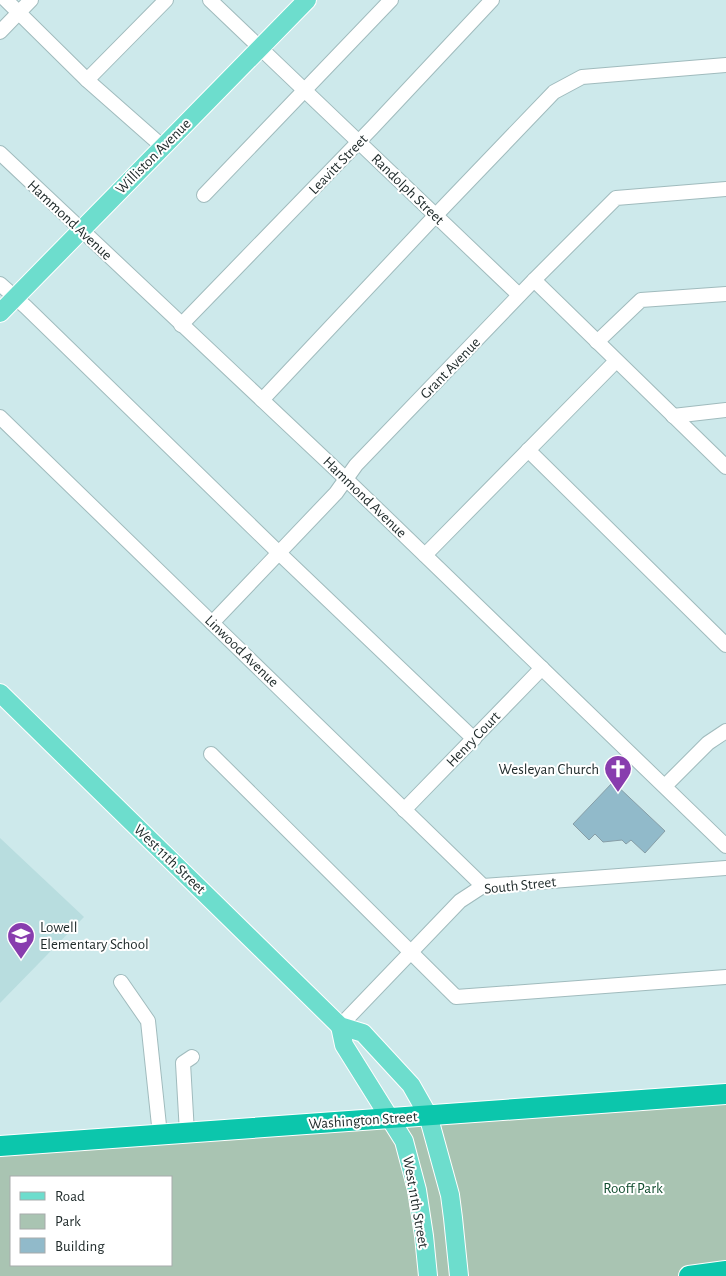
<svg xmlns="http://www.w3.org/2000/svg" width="726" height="1276" viewBox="0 0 726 1276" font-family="'Alegreya Sans',sans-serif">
	<rect width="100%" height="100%" fill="#cde9eb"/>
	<path fill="#b8dddf" d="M 0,838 L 84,917 L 0,1003 Z"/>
	<path fill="#a9c4b2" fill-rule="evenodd" d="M 726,1094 L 726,1271 L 689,1276 L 0,1276 L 0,1146 ZM 11,1177 L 171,1177 L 171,1265 L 11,1265 Z"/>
	<path fill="#91baca" stroke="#879ea7" d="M 613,782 L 665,831 L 645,853 L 631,840 L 626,844 L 622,840 L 603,842 L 595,834 L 589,840 L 573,824 Z"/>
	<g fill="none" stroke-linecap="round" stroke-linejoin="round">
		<defs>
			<g id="minor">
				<path d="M 6,0 L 87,80 L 163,147"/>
				<path d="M 210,0 L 519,295"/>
				<path d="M 0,32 L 31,0"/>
				<path d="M 87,80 L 166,0"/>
				<path d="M 0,153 L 346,479 L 726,846"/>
				<path d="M 204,195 L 391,0"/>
				<path d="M 534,280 L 726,467"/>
				<path d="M 0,284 L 26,307 L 279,553 L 474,739"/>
				<path d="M 181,325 L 372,128 L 492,0"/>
				<path d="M 597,342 L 641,300 L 726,294"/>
				<path d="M 262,400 L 436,215 L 554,92 L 582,77 L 726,65"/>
				<path d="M 673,416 L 726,410"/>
				<path d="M 0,417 L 483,886"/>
				<path d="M 528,450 L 726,645"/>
				<path d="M 425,555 L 616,361"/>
				<path d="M 212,623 L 336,493 L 356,465 L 534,280 L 616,198 L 726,189"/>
				<path d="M 211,754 L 456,997 L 726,977"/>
				<path d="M 665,786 L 708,743 L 726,731"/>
				<path d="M 404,810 L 542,668"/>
				<path d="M 121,982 L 148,1021 L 160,1135"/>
				<path d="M 340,1026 L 460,901 L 483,886 L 726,868"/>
				<path d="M 187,1133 L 183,1063 L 192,1057"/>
			</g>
			<g id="major">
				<path d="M 0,313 L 307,0"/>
				<path d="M 0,693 L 340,1026 L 363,1033 L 411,1085 L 428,1115 L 450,1195 L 453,1218 L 459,1276"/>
				<path d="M 340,1026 L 344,1045 L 404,1141 L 417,1190 L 424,1236 L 428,1276"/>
			</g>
			<g id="highway">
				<path d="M 0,1146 L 726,1094"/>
				<path d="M 689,1276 L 726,1271"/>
			</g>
		</defs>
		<use href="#minor" stroke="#a0bbbd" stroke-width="16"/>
		<use href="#major" stroke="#fff" stroke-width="20"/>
		<use href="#highway" stroke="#fff" stroke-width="22"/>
		<use href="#minor" stroke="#fff" stroke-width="14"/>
		<use href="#major" stroke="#6dddcd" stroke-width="18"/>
		<use href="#highway" stroke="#0cc6ac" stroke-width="20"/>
	</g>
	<defs>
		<symbol id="church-pin" viewBox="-11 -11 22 30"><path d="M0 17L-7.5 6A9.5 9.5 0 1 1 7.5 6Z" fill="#883dae" stroke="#fff"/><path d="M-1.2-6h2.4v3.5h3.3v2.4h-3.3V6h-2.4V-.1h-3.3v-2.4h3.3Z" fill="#fff"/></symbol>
		<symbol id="school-pin" viewBox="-11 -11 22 30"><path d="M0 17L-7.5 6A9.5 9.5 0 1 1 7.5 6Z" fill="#883dae" stroke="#fff"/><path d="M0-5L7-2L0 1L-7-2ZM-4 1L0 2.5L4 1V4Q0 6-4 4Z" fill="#fff"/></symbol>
	</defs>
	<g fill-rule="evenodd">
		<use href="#church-pin" x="602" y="753" width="32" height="43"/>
		<use href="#school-pin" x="5" y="920" width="32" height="43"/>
	</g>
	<g text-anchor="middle" stroke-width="4" stroke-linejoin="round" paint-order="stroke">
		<g font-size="15" fill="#222d2d" stroke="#fff">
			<text transform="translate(153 156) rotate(-45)" y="5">Williston Avenue</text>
			<text transform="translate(338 164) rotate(-46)" y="5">Leavitt Street</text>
			<text transform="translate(408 189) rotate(44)" y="5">Randolph Street</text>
			<text transform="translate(70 220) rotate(43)" y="5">Hammond Avenue</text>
			<text transform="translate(450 368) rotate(-46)" y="5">Grant Avenue</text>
			<text transform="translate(365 497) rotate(44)" y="5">Hammond Avenue</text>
			<text transform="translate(242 651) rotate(44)" y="5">Linwood Avenue</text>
			<text transform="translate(473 739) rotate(-46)" y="5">Henry Court</text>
			<text transform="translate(170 859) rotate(44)" y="5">West 11th Street</text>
			<text transform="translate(520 885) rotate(-6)" y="5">South Street</text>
			<text transform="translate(363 1120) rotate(-4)" y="5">Washington Street</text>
			<text transform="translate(416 1202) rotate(80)" y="5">West 11th Street</text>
		</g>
		<g font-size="15" fill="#222d2d" stroke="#fff" text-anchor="end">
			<text x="599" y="774">Wesleyan Church</text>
			<text x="40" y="932" text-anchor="start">Lowell<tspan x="40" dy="17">Elementary School</tspan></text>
		</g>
		<g font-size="15" fill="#124e30" stroke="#fff">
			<text x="633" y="1193">Rooff Park</text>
		</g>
	</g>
	<rect x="10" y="1176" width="162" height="90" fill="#ffffff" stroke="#a7abab"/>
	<rect x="20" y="1192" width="25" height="8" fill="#6dddcd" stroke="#a7abab"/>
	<text x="55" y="1201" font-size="15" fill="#222d2d">Road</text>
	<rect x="20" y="1214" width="25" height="15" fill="#a9c4b2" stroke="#a7abab"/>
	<text x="55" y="1226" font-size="15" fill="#222d2d">Park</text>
	<rect x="20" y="1238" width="25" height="15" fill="#91baca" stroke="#a7abab"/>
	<text x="55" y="1251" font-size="15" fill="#222d2d">Building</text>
</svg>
